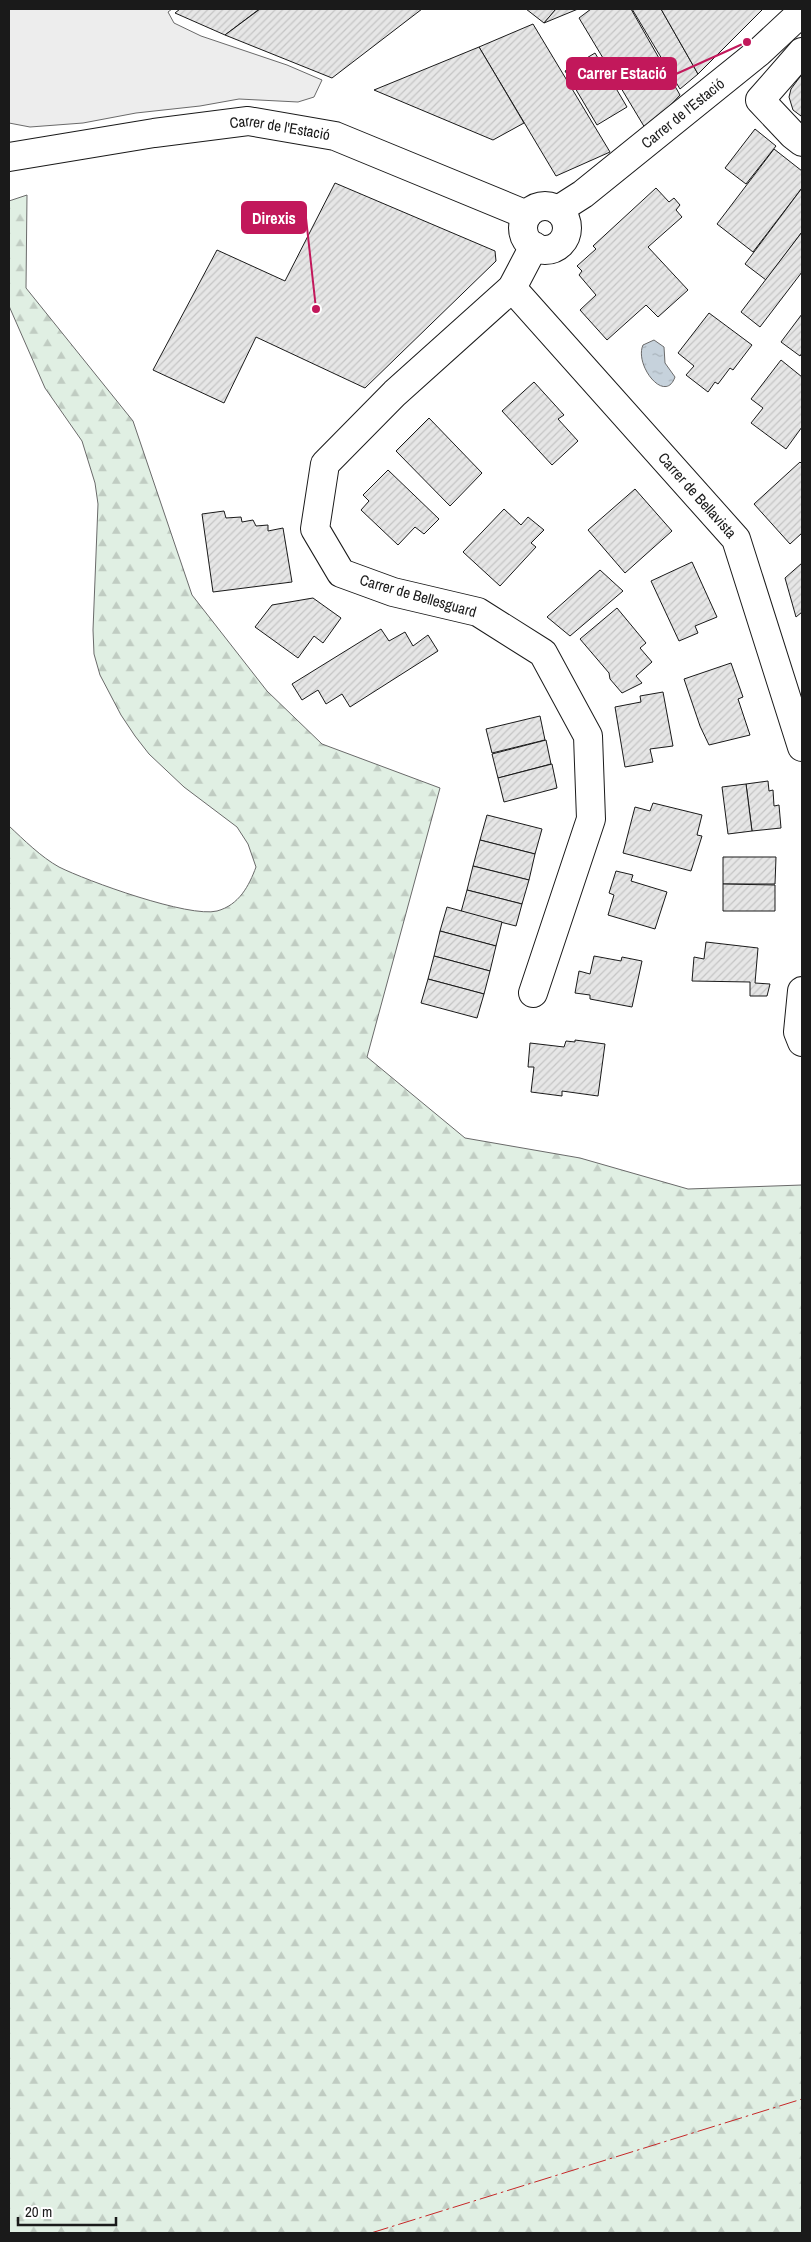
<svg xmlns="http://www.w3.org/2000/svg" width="811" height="2242" viewBox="0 0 811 2242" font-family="'Archivo Narrow',sans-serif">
	<defs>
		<pattern id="forest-firs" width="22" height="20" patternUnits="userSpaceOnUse" patternTransform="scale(1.25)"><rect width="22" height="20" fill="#e0efe3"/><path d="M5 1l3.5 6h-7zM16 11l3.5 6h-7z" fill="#c0ccc2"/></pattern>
		<pattern id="water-ripples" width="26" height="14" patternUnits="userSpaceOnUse" patternTransform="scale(1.25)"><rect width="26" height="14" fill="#c6d2dc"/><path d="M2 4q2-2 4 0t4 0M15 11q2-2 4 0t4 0" fill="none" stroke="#aab4bc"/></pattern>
		<pattern id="building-hatch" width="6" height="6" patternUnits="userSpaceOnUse" patternTransform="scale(1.25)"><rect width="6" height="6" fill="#e6e6e6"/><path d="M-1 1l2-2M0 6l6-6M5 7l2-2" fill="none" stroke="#c5c5c5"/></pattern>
	</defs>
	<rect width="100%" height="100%" fill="#fff"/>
	<path fill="url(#forest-firs)" stroke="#6a6a6a" d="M 27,195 L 26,288 L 133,421 L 192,595 L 267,691 L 322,744 L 440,788 L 367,1057 L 465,1138 L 580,1158 L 688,1189 L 802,1185 L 802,2233 L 9,2233 L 9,826 C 24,840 41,857 59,867 C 87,881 189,918 217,911 C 239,905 249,886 256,867 L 248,844 L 237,827 L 184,787 L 149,754 L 135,736 L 121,715 L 100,675 L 94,654 L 93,630 L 98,504 L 95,483 L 82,441 L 45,388 L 9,306 L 9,201 Z"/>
	<path fill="#ededed" stroke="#6a6a6a" d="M 9,9 L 172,9 L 168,12 L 174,23 L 201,36 L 287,65 L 322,80 L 314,97 L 298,102 L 239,99 L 200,106 L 136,113 L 83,123 L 30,127 L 9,123 Z"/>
	<path fill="url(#water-ripples)" stroke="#6a6a6a" d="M 654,340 L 664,347 L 665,363 L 675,377 C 665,405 634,365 643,345 Z"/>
	<g fill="url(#building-hatch)" stroke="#1a1a1a">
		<path d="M 180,9 L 256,9 L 258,10 L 225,35 L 175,13 Z"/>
		<path d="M 260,9 L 422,9 L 332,78 L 225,35 Z"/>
		<path d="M 526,9 L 556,9 L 544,23 Z"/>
		<path d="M 556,9 L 578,9 L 544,23 Z"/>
		<path d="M 591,9 L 631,9 L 680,95 L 665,111 L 645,128 L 579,18 Z"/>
		<path d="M 632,9 L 661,9 L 698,74 L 680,89 Z"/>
		<path d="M 661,9 L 763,9 L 698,74 Z"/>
		<path d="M 533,24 L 610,152 L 556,176 L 479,47 Z"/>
		<path d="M 479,47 L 524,123 L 493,140 L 374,90 Z"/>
		<path d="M 595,53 L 627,107 L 597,125 L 565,71 Z"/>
		<path d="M 802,74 L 802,114 L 801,116 L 793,110 L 789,97 L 791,89 Z"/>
		<path d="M 755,129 L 776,146 L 746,184 L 725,168 Z"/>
		<path d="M 774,149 L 802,171 L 802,188 L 753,252 L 717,224 Z"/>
		<path d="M 335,183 L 495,251 L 496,261 L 365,388 L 256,337 L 224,403 L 153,370 L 217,250 L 285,281 Z"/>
		<path d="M 656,188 L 669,202 L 674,198 L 680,205 L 676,210 L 682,217 L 648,247 L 688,290 L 658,317 L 646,305 L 607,340 L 580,310 L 596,295 L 579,275 L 582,271 L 577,266 L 596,249 L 593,246 Z"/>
		<path d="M 802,188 L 802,232 L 766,280 L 745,264 Z"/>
		<path d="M 802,232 L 802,272 L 760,327 L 741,312 Z"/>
		<path d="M 709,313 L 752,345 L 733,370 L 730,368 L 718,384 L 715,382 L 708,392 L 686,375 L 694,366 L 678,353 Z"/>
		<path d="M 802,314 L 802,353 L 800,356 L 781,342 Z"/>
		<path d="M 781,360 L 802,377 L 802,427 L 786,449 L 751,423 L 763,408 L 751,399 Z"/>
		<path d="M 534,382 L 564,415 L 558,419 L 578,441 L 552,465 L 502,411 Z"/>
		<path d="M 429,418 L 482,473 L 450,506 L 396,451 Z"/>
		<path d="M 800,462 L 802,464 L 802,533 L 790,544 L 754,504 Z"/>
		<path d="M 388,470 L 439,519 L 424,534 L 415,527 L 398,545 L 361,510 L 369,501 L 363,495 Z"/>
		<path d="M 635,489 L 672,531 L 625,573 L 588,530 Z"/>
		<path d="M 504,509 L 521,525 L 528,517 L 544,530 L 531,543 L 536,547 L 500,586 L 463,552 Z"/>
		<path d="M 224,511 L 226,518 L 241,517 L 242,522 L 253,520 L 256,526 L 268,525 L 268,531 L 283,528 L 292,582 L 213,592 L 202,514 Z"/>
		<path d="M 692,562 L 717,617 L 695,626 L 698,633 L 679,641 L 651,581 Z"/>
		<path d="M 802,563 L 802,612 L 796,617 L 785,578 Z"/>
		<path d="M 600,570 L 623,591 L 570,636 L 547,617 Z"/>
		<path d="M 313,598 L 341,618 L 323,643 L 314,636 L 298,658 L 255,627 L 272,605 Z"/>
		<path d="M 617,608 L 646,643 L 640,648 L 652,662 L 636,676 L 642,683 L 622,693 L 610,679 L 609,673 L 580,639 Z"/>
		<path d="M 381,629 L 389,641 L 405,632 L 413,646 L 428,635 L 438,651 L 350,707 L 342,694 L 326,704 L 318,690 L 302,700 L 292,684 Z"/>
		<path d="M 731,663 L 743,697 L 738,699 L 750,735 L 709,745 L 700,726 L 684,679 Z"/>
		<path d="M 663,692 L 673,746 L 650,749 L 653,762 L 625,767 L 615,707 L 641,702 L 640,696 Z"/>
		<path d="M 540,716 L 545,740 L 492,753 L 486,729 Z"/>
		<path d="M 546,740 L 551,764 L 498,778 L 492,754 Z"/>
		<path d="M 552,764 L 557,788 L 504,802 L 498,778 Z"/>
		<path d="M 768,781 L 769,791 L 773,790 L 774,806 L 779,805 L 781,828 L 752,831 L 746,784 Z"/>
		<path d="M 746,784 L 752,831 L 728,834 L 722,787 Z"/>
		<path d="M 653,803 L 702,815 L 697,835 L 702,836 L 691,871 L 623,853 L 635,807 L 650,811 Z"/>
		<path d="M 487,815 L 542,829 L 535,854 L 480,840 Z"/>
		<path d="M 480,840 L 535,854 L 529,880 L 473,866 Z"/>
		<path d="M 723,857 L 776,857 L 775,884 L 723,884 Z"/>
		<path d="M 473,866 L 529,880 L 522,904 L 467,890 Z"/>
		<path d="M 616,871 L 633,875 L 631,881 L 667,892 L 655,929 L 608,915 L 614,895 L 609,893 Z"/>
		<path d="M 723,884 L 775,885 L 775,911 L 723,911 Z"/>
		<path d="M 467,890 L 522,904 L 516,926 L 461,912 Z"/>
		<path d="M 447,907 L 502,922 L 496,946 L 440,931 Z"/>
		<path d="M 440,931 L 496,946 L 490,971 L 434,956 Z"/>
		<path d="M 706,942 L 758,948 L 755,983 L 770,984 L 767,996 L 750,996 L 750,982 L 692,981 L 694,957 L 704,959 Z"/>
		<path d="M 434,956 L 490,971 L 484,994 L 428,979 Z"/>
		<path d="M 594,956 L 621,961 L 622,957 L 642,961 L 632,1007 L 590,999 L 590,995 L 575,993 L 579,971 L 590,974 Z"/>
		<path d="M 428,979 L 484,994 L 477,1018 L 421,1003 Z"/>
		<path d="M 575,1040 L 605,1044 L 598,1096 L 562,1091 L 562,1096 L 531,1092 L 534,1067 L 528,1067 L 530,1043 L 564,1047 L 566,1041 L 575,1042 Z"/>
	</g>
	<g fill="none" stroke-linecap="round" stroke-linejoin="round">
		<defs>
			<g id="street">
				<path d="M 802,52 L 760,100 L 793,135 L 802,142"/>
				<path id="s1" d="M 9,157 L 154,133 L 248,121 L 335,136 L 527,215"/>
				<circle cx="545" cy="228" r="22"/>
				<path id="s2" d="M 558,210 L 583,194 L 759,52 L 802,12"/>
				<path id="s3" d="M 512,288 L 736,539 L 802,747"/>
				<path d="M 802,991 L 798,1032 L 802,1042"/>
				<path d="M 533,993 L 591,819 L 588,736 L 543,653 L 478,612 L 393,592 L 341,573 L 315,529 L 325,464 L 395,393 L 512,288 L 534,246"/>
			</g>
		</defs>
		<use href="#street" stroke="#1a1a1a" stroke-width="30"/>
		<use href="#street" stroke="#fff" stroke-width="28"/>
		<path stroke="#c62828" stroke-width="1" stroke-dasharray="18 4 2.5 4" stroke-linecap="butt" d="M 371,2233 L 802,2099"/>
	</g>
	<g text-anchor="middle" stroke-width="4" stroke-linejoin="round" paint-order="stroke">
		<g font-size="15" fill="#1a1a1a" stroke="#fff">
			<text dy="5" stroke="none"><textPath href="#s2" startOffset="158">Carrer de l'Estació</textPath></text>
			<text dy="5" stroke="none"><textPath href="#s1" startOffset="274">Carrer de l'Estació</textPath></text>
			<text dy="5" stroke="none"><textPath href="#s3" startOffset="278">Carrer de Bellavista</textPath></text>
			<text transform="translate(418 596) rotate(16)" y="5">Carrer de Bellesguard</text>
		</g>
	</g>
	<path fill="none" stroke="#c2185b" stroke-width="2" d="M747 42L676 74M316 309L306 218"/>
	<g fill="#c2185b" stroke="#fff" stroke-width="2">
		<circle cx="747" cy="42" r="5"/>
		<circle cx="316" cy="309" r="5"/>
	</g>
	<g fill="#c2185b" stroke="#c2185b" stroke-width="2">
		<rect x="567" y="58" width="109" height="31" rx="5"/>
		<rect x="242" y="202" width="64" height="31" rx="5"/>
	</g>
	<g font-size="16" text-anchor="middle" font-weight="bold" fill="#fff">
		<text x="622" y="79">Carrer Estació</text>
		<text x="274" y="224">Direxis</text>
	</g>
	<rect width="811" height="2242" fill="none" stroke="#1a1a1a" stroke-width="20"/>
	<path d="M18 2217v8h98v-8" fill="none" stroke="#1a1a1a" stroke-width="2.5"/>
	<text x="25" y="2217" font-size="15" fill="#1a1a1a" stroke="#ffffff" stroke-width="4" paint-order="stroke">20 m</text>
</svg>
